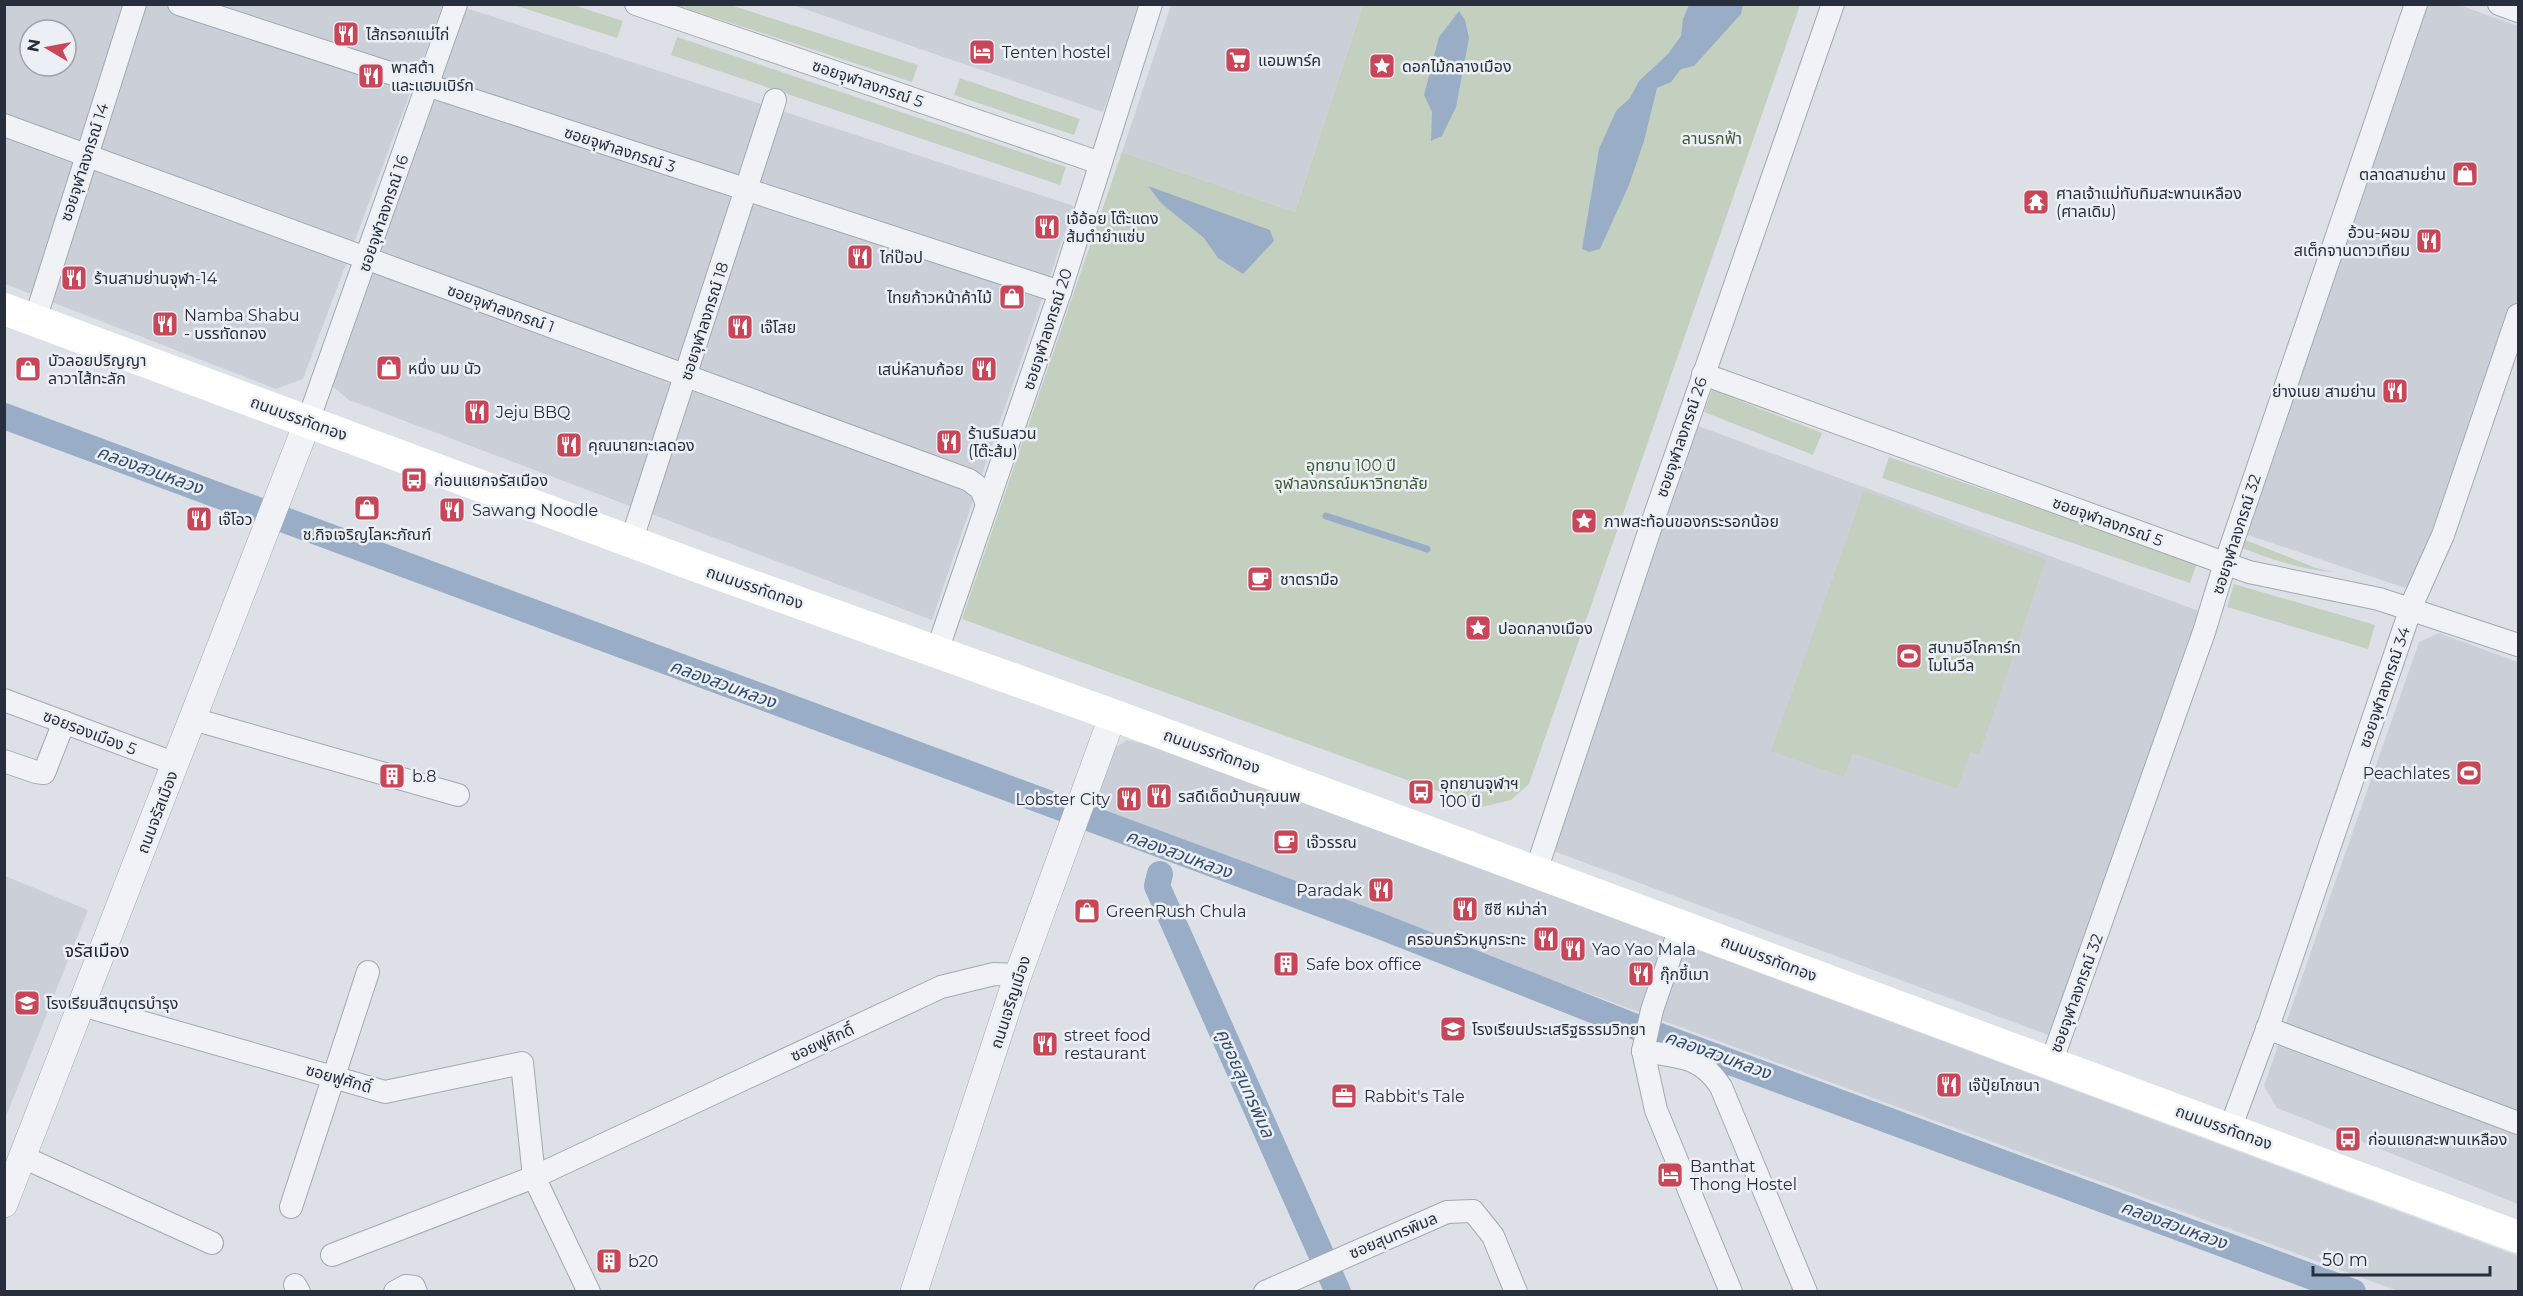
<svg xmlns="http://www.w3.org/2000/svg" width="2523" height="1296" viewBox="0 0 2523 1296" font-family="Montserrat,'Noto Sans Thai',sans-serif">
	<rect width="100%" height="100%" fill="#dde1e7"/>
	<g fill="#cbd0d8" fill-rule="evenodd">
		<path d="M 4,5 L 443,5 L 303,379 L 276,389 L 5,284 ZM 30,30 L 66,30 L 66,66 L 30,66 Z"/>
		<path d="M 793,5 L 1140,5 L 1103,112 Z"/>
		<path d="M 1171,5 L 1363,5 L 1295,212 L 1122,152 Z"/>
		<path d="M 2420,5 L 2459,5 L 2518,26 L 2518,302 L 2440,535 L 2414,591 L 2242,533 Z"/>
		<path d="M 463,7 L 1074,206 L 932,620 L 349,400 L 330,384 Z"/>
		<path d="M 1693,424 L 2199,611 L 2051,1036 L 1548,849 Z"/>
		<path d="M 2439,633 L 2518,662 L 2518,1204 L 2277,1108 L 2264,1086 L 2419,642 Z"/>
		<path d="M 1127,740 L 1147,744 L 2518,1256 L 2518,1291 L 2398,1291 L 1087,809 L 1108,752 Z"/>
		<path d="M 5,876 L 88,910 L 5,1119 Z"/>
	</g>
	<g fill="#c3d0bf">
		<path d="M 514,5 L 573,5 L 623,21 L 617,38 Z"/>
		<path d="M 676,5 L 730,5 L 918,65 L 912,82 Z"/>
		<path d="M 1363,5 L 1800,5 L 1529,784 L 1511,800 L 1482,807 L 962,619 L 1122,152 L 1295,212 Z"/>
		<path d="M 677,37 L 1066,167 L 1060,185 L 671,55 Z"/>
		<path d="M 960,78 L 1080,119 L 1074,135 L 954,95 Z"/>
		<path d="M 1712,390 L 1822,433 L 1813,455 L 1704,412 Z"/>
		<path d="M 1889,457 L 2197,563 L 2190,583 L 1882,478 Z"/>
		<path d="M 1864,490 L 2046,560 L 1979,755 L 1971,752 L 1957,789 L 1853,753 L 1844,777 L 1771,751 Z"/>
		<path d="M 2238,537 L 2316,568 L 2334,572 C 2298,570 2266,557 2234,545 Z"/>
		<path d="M 2234,584 L 2375,625 L 2368,649 L 2227,607 Z"/>
	</g>
	<g fill="#99aec6">
		<path d="M 1689,5 L 1743,5 L 1741,14 L 1694,66 L 1681,69 L 1671,82 L 1657,88 L 1644,141 L 1629,185 L 1600,249 L 1589,252 L 1582,249 L 1599,149 L 1616,111 L 1630,98 L 1639,81 L 1668,54 L 1681,36 L 1683,19 Z"/>
		<path d="M 1459,11 L 1465,20 L 1469,38 L 1456,107 L 1442,136 L 1431,141 L 1432,112 L 1424,95 L 1439,37 Z"/>
		<path d="M 1148,186 L 1270,230 L 1274,241 L 1243,274 L 1218,258 L 1204,238 L 1162,204 Z"/>
	</g>
	<g fill="none" stroke-linecap="round" stroke-linejoin="round">
		<path stroke="#99aec6" stroke-width="7" d="M 1326,516 L 1427,549"/>
		<g stroke="#99aec6" stroke-width="26">
			<path d="M 4,416 L 1380,926 L 1646,1031 L 2353,1292"/>
			<path d="M 1160,874 L 1157,886 L 1338,1292"/>
		</g>
		<defs>
			<g id="minor">
				<path d="M 179,4 L 1060,292"/>
				<path d="M 636,4 L 1100,163"/>
				<path d="M 2499,4 L 2518,11"/>
				<path d="M 4,125 L 969,480 L 981,489 L 987,504"/>
				<path d="M 35,320 L 135,4"/>
				<path d="M 1703,374 L 2249,572 L 2379,599 L 2518,645"/>
				<path d="M 308,421 L 456,4"/>
				<path d="M 631,542 L 775,100"/>
				<path d="M 937,651 L 1060,292 L 1151,4"/>
				<path d="M 4,700 L 176,764"/>
				<path d="M 193,719 L 458,795"/>
				<path d="M 4,761 L 36,772 L 44,773 L 64,722"/>
				<path d="M 1536,871 L 1650,529 L 1833,4"/>
				<path d="M 1681,925 L 1652,1010 L 1643,1051 L 1656,1110 L 1731,1292"/>
				<path d="M 82,1005 L 385,1092 L 522,1063 L 534,1177 L 589,1292"/>
				<path d="M 2267,1028 L 2518,1123"/>
				<path d="M 1643,1051 C 1677,1057 1701,1055 1721,1087 L 1806,1292"/>
				<path d="M 2051,1063 L 2204,632 L 2223,570 L 2416,4"/>
				<path d="M 2230,1129 L 2269,1024 L 2413,602 L 2443,535 L 2518,315"/>
				<path d="M 23,1157 L 212,1243"/>
				<path d="M 291,1207 L 368,972"/>
				<path d="M 332,1255 L 534,1177 L 941,987 L 994,974 L 1018,975"/>
				<path d="M 295,1285 L 299,1292"/>
				<path d="M 395,1292 L 406,1286 L 414,1287 L 416,1292"/>
				<path d="M 1265,1292 L 1447,1212 L 1473,1211 L 1493,1236 L 1516,1292"/>
			</g>
			<g id="tertiary">
				<path d="M 4,1204 L 308,421"/>
				<path d="M 914,1292 L 1018,975 L 1113,715"/>
			</g>
		</defs>
		<use href="#minor" stroke="#a3a8b0" stroke-width="24"/>
		<use href="#tertiary" stroke="#a3a8b0" stroke-width="28"/>
		<use href="#minor" stroke="#f0f2f5" stroke-width="22"/>
		<use href="#tertiary" stroke="#f0f2f5" stroke-width="27"/>
		<path stroke="#fff" stroke-width="32" d="M 4,309 L 702,568 L 1113,715 L 2518,1237"/>
	</g>
	<defs>
		<symbol id="restaurant-square" viewBox="-11 -11 22 22"><rect x="-9" y="-9" width="18" height="18" rx="4" fill="#c84658" stroke="#ecf0f4"/><path d="M-5-6h1v4h1v-4h1v4h1v-4h1v5L-1.5 .5V6h-2V.5L-5-1ZM5-6V6H3V1.5H1.5Q1.5-4 5-6Z" fill="#fff"/></symbol>
		<symbol id="hotel-square" viewBox="-11 -11 22 22"><rect x="-9" y="-9" width="18" height="18" rx="4" fill="#c84658" stroke="#ecf0f4"/><path d="M-6-4.5h1.5V1H6V5H4.5V3h-9V5H-6ZM-4 0a1.8 1.8 0 1 1 3.6 0ZM.5 0V-2.5h3Q6-2.5 6 0Z" fill="#fff"/></symbol>
		<symbol id="supermarket-square" viewBox="-11 -11 22 22"><rect x="-9" y="-9" width="18" height="18" rx="4" fill="#c84658" stroke="#ecf0f4"/><path d="M-6-5.5h2.5l.6 2H6L4.5 2H-2.5L-4.4-4H-6ZM-1.5 3.2a1.3 1.3 0 1 0 .1 0ZM3 3.2a1.3 1.3 0 1 0 .1 0Z" fill="#fff"/></symbol>
		<symbol id="sight-square" viewBox="-11 -11 22 22"><rect x="-9" y="-9" width="18" height="18" rx="4" fill="#c84658" stroke="#ecf0f4"/><path d="M0-6L1.8-2.2L6-1.7L2.9 1.2L3.7 5.4L0 3.3L-3.7 5.4L-2.9 1.2L-6-1.7L-1.8-2.2Z" fill="#fff"/></symbol>
		<symbol id="shop-square" viewBox="-11 -11 22 22"><rect x="-9" y="-9" width="18" height="18" rx="4" fill="#c84658" stroke="#ecf0f4"/><path d="M-5-2.5h2.3a2.7 3.5 0 0 1 5.4 0H5L5.5 6h-11ZM-1.5-2.5h3a1.5 2.3 0 0 0-3 0Z" fill="#fff"/></symbol>
		<symbol id="temple-square" viewBox="-11 -11 22 22"><rect x="-9" y="-9" width="18" height="18" rx="4" fill="#c84658" stroke="#ecf0f4"/><path d="M0-6L5-2H3V0L6.5 2.5H4V6H1.5V3h-3V6H-4V2.5H-6.5L-3 0V-2H-5Z" fill="#fff"/></symbol>
		<symbol id="bus-square" viewBox="-11 -11 22 22"><rect x="-9" y="-9" width="18" height="18" rx="4" fill="#c84658" stroke="#ecf0f4"/><path d="M-5-6H5V4H4V6H2V4H-2V6H-4V4H-5ZM-3.5-4V0h7V-4ZM-3.5 1.2v1.5H-2V1.2ZM2 1.2v1.5H3.5V1.2Z" fill="#fff"/></symbol>
		<symbol id="cafe-square" viewBox="-11 -11 22 22"><rect x="-9" y="-9" width="18" height="18" rx="4" fill="#c84658" stroke="#ecf0f4"/><path d="M-5.5-4.5H6V0H3Q3 3.5 0 3.5H-2.5Q-5.5 3.5-5.5 0ZM3-3.2v2h1.7v-2ZM-6 4.5H4V6H-6Z" fill="#fff"/></symbol>
		<symbol id="stadium-square" viewBox="-11 -11 22 22"><rect x="-9" y="-9" width="18" height="18" rx="4" fill="#c84658" stroke="#ecf0f4"/><path d="M0-5a6.5 5 0 1 0 0 10a6.5 5 0 1 0 0-10ZM-3.5-1.8h7v3.6h-7Z" fill="#fff"/></symbol>
		<symbol id="building-square" viewBox="-11 -11 22 22"><rect x="-9" y="-9" width="18" height="18" rx="4" fill="#c84658" stroke="#ecf0f4"/><path d="M-4-6H4V6H1V3H-1V6H-4ZM-2.5-4.3h1.7v1.8h-1.7ZM.8-4.3h1.7v1.8H.8ZM-2.5-1h1.7V.8h-1.7ZM.8-1h1.7V.8H.8Z" fill="#fff"/></symbol>
		<symbol id="school-square" viewBox="-11 -11 22 22"><rect x="-9" y="-9" width="18" height="18" rx="4" fill="#c84658" stroke="#ecf0f4"/><path d="M0-5L7-2L0 1L-7-2ZM-4 1L0 2.5L4 1V4Q0 6-4 4Z" fill="#fff"/></symbol>
		<symbol id="office-square" viewBox="-11 -11 22 22"><rect x="-9" y="-9" width="18" height="18" rx="4" fill="#c84658" stroke="#ecf0f4"/><path d="M-6-3h4V-5.5h4V-3h4V5H-6ZM-1-4.5V-3h2v-1.5ZM-6 0V1H6V0Z" fill="#fff"/></symbol>
	</defs>
	<g fill-rule="evenodd">
		<use href="#restaurant-square" x="331" y="19" width="30" height="30"/>
		<use href="#hotel-square" x="967" y="37" width="30" height="30"/>
		<use href="#supermarket-square" x="1223" y="45" width="30" height="30"/>
		<use href="#sight-square" x="1367" y="51" width="30" height="30"/>
		<use href="#restaurant-square" x="356" y="61" width="30" height="30"/>
		<use href="#shop-square" x="2450" y="159" width="30" height="30"/>
		<use href="#temple-square" x="2021" y="187" width="30" height="30"/>
		<use href="#restaurant-square" x="1032" y="212" width="30" height="30"/>
		<use href="#restaurant-square" x="2414" y="226" width="30" height="30"/>
		<use href="#restaurant-square" x="845" y="242" width="30" height="30"/>
		<use href="#restaurant-square" x="59" y="263" width="30" height="30"/>
		<use href="#shop-square" x="997" y="282" width="30" height="30"/>
		<use href="#restaurant-square" x="150" y="309" width="30" height="30"/>
		<use href="#restaurant-square" x="725" y="312" width="30" height="30"/>
		<use href="#shop-square" x="374" y="353" width="30" height="30"/>
		<use href="#shop-square" x="13" y="354" width="30" height="30"/>
		<use href="#restaurant-square" x="969" y="354" width="30" height="30"/>
		<use href="#restaurant-square" x="2380" y="376" width="30" height="30"/>
		<use href="#restaurant-square" x="462" y="397" width="30" height="30"/>
		<use href="#restaurant-square" x="934" y="427" width="30" height="30"/>
		<use href="#restaurant-square" x="554" y="430" width="30" height="30"/>
		<use href="#bus-square" x="399" y="465" width="30" height="30"/>
		<use href="#shop-square" x="352" y="493" width="30" height="30"/>
		<use href="#restaurant-square" x="437" y="495" width="30" height="30"/>
		<use href="#restaurant-square" x="184" y="504" width="30" height="30"/>
		<use href="#sight-square" x="1569" y="506" width="30" height="30"/>
		<use href="#cafe-square" x="1245" y="564" width="30" height="30"/>
		<use href="#sight-square" x="1463" y="613" width="30" height="30"/>
		<use href="#stadium-square" x="1894" y="641" width="30" height="30"/>
		<use href="#stadium-square" x="2454" y="758" width="30" height="30"/>
		<use href="#building-square" x="377" y="761" width="30" height="30"/>
		<use href="#bus-square" x="1406" y="777" width="30" height="30"/>
		<use href="#restaurant-square" x="1144" y="781" width="30" height="30"/>
		<use href="#restaurant-square" x="1114" y="784" width="30" height="30"/>
		<use href="#cafe-square" x="1271" y="827" width="30" height="30"/>
		<use href="#restaurant-square" x="1366" y="875" width="30" height="30"/>
		<use href="#restaurant-square" x="1450" y="894" width="30" height="30"/>
		<use href="#shop-square" x="1072" y="896" width="30" height="30"/>
		<use href="#restaurant-square" x="1531" y="924" width="30" height="30"/>
		<use href="#restaurant-square" x="1558" y="934" width="30" height="30"/>
		<use href="#building-square" x="1271" y="949" width="30" height="30"/>
		<use href="#restaurant-square" x="1626" y="959" width="30" height="30"/>
		<use href="#school-square" x="12" y="988" width="30" height="30"/>
		<use href="#school-square" x="1438" y="1014" width="30" height="30"/>
		<use href="#restaurant-square" x="1030" y="1029" width="30" height="30"/>
		<use href="#restaurant-square" x="1934" y="1070" width="30" height="30"/>
		<use href="#office-square" x="1329" y="1081" width="30" height="30"/>
		<use href="#bus-square" x="2333" y="1124" width="30" height="30"/>
		<use href="#hotel-square" x="1655" y="1160" width="30" height="30"/>
		<use href="#building-square" x="594" y="1246" width="30" height="30"/>
	</g>
	<g text-anchor="middle" stroke-width="5" stroke-linejoin="round" paint-order="stroke">
		<g font-size="16" fill="#272f3c" stroke="#ecf0f4" text-anchor="start">
			<text x="366" y="40">ไส้กรอกแม่ไก่</text>
			<text x="1002" y="58">Tenten hostel</text>
			<text x="1258" y="66">แอมพาร์ค</text>
			<text x="1402" y="72">ดอกไม้กลางเมือง</text>
			<text x="391" y="73">พาสต้า<tspan x="391" dy="18">และแฮมเบิร์ก</tspan></text>
			<text x="2446" y="180" text-anchor="end">ตลาดสามย่าน</text>
			<text x="2056" y="199">ศาลเจ้าแม่ทับทิมสะพานเหลือง<tspan x="2056" dy="18">(ศาลเดิม)</tspan></text>
			<text x="1066" y="224">เจ้อ้อย โต๊ะแดง<tspan x="1066" dy="18">ส้มตำยำแซ่บ</tspan></text>
			<text x="2410" y="238" text-anchor="end">อ้วน-ผอม<tspan x="2410" dy="18">สเต็กจานดาวเทียม</tspan></text>
			<text x="880" y="263">ไก่ป๊อป</text>
			<text x="94" y="284">ร้านสามย่านจุฬา-14</text>
			<text x="992" y="303" text-anchor="end">ไทยก้าวหน้าค้าไม้</text>
			<text x="184" y="321">Namba Shabu<tspan x="184" dy="18">- บรรทัดทอง</tspan></text>
			<text x="760" y="333">เจ๊โสย</text>
			<text x="48" y="366">บัวลอยปริญญา<tspan x="48" dy="18">ลาวาไส้ทะลัก</tspan></text>
			<text x="408" y="374">หนึ่ง นม นัว</text>
			<text x="964" y="375" text-anchor="end">เสน่ห์ลาบก้อย</text>
			<text x="2376" y="397" text-anchor="end">ย่างเนย สามย่าน</text>
			<text x="496" y="418">Jeju BBQ</text>
			<text x="968" y="439">ร้านริมสวน<tspan x="968" dy="18">(โต๊ะส้ม)</tspan></text>
			<text x="588" y="451">คุณนายทะเลดอง</text>
			<text x="434" y="486">ก่อนแยกจรัสเมือง</text>
			<text x="472" y="516">Sawang Noodle</text>
			<text x="218" y="525">เจ๊โอว</text>
			<text x="1604" y="527">ภาพสะท้อนของกระรอกน้อย</text>
			<text x="367" y="540" text-anchor="middle">ช.กิจเจริญโลหะภัณฑ์</text>
			<text x="1280" y="585">ชาตรามือ</text>
			<text x="1498" y="634">ปอดกลางเมือง</text>
			<text x="1928" y="653">สนามอีโกคาร์ท<tspan x="1928" dy="18">โมโนวีล</tspan></text>
			<text x="2450" y="779" text-anchor="end">Peachlates</text>
			<text x="412" y="782">b.8</text>
			<text x="1440" y="789">อุทยานจุฬาฯ<tspan x="1440" dy="18">100 ปี</tspan></text>
			<text x="1178" y="802">รสดีเด็ดบ้านคุณนพ</text>
			<text x="1110" y="805" text-anchor="end">Lobster City</text>
			<text x="1306" y="848">เจ๊วรรณ</text>
			<text x="1362" y="896" text-anchor="end">Paradak</text>
			<text x="1484" y="915">ซีซี หม่าล่า</text>
			<text x="1106" y="917">GreenRush Chula</text>
			<text x="1526" y="945" text-anchor="end">ครอบครัวหมูกระทะ</text>
			<text x="1592" y="955">Yao Yao Mala</text>
			<text x="1306" y="970">Safe box office</text>
			<text x="1660" y="980">กุ๊กขี้เมา</text>
			<text x="46" y="1009">โรงเรียนสีตบุตรบำรุง</text>
			<text x="1472" y="1035">โรงเรียนประเสริฐธรรมวิทยา</text>
			<text x="1064" y="1041">street food<tspan x="1064" dy="18">restaurant</tspan></text>
			<text x="1968" y="1091">เจ๊ปุ้ยโภชนา</text>
			<text x="1364" y="1102">Rabbit's Tale</text>
			<text x="2368" y="1145">ก่อนแยกสะพานเหลือง</text>
			<text x="1690" y="1172">Banthat<tspan x="1690" dy="18">Thong Hostel</tspan></text>
			<text x="628" y="1267">b20</text>
		</g>
		<g font-size="16" fill="#272f3c" stroke="#ecf0f4">
			<text transform="translate(868 83) rotate(19)" y="6">ซอยจุฬาลงกรณ์ 5</text>
			<text transform="translate(620 149) rotate(18)" y="6">ซอยจุฬาลงกรณ์ 3</text>
			<text transform="translate(84 162) rotate(-72)" y="6">ซอยจุฬาลงกรณ์ 14</text>
			<text transform="translate(383 213) rotate(-71)" y="6">ซอยจุฬาลงกรณ์ 16</text>
			<text transform="translate(501 308) rotate(20)" y="6">ซอยจุฬาลงกรณ์ 1</text>
			<text transform="translate(704 321) rotate(-72)" y="6">ซอยจุฬาลงกรณ์ 18</text>
			<text transform="translate(1047 329) rotate(-72)" y="6">ซอยจุฬาลงกรณ์ 20</text>
			<text transform="translate(299 418) rotate(20)" y="6">ถนนบรรทัดทอง</text>
			<text transform="translate(1681 437) rotate(-71)" y="6">ซอยจุฬาลงกรณ์ 26</text>
			<text transform="translate(2108 521) rotate(20)" y="6">ซอยจุฬาลงกรณ์ 5</text>
			<text transform="translate(2236 534) rotate(-72)" y="6">ซอยจุฬาลงกรณ์ 32</text>
			<text transform="translate(755 587) rotate(19)" y="6">ถนนบรรทัดทอง</text>
			<text transform="translate(2384 687) rotate(-71)" y="6">ซอยจุฬาลงกรณ์ 34</text>
			<text transform="translate(90 732) rotate(21)" y="6">ซอยรองเมือง 5</text>
			<text transform="translate(1212 751) rotate(20)" y="6">ถนนบรรทัดทอง</text>
			<text transform="translate(157 812) rotate(-69)" y="6">ถนนจรัสเมือง</text>
			<text transform="translate(1769 958) rotate(21)" y="6">ถนนบรรทัดทอง</text>
			<text transform="translate(2076 993) rotate(-70)" y="6">ซอยจุฬาลงกรณ์ 32</text>
			<text transform="translate(1010 1002) rotate(-72)" y="6">ถนนเจริญเมือง</text>
			<text transform="translate(822 1042) rotate(-25)" y="6">ซอยฟูศักดิ์</text>
			<text transform="translate(339 1078) rotate(16)" y="6">ซอยฟูศักดิ์</text>
			<text transform="translate(2224 1127) rotate(20)" y="6">ถนนบรรทัดทอง</text>
			<text transform="translate(1393 1235) rotate(-23)" y="6">ซอยสุนทรพิมล</text>
		</g>
		<g font-size="16" fill="#3b5835" stroke="#ecf0f4">
			<text x="1712" y="144">ลานรกฟ้า</text>
			<text x="1351" y="471">อุทยาน 100 ปี<tspan x="1351" dy="18">จุฬาลงกรณ์มหาวิทยาลัย</tspan></text>
		</g>
		<g font-size="18" font-style="italic" fill="#334d6f" stroke="#ecf0f4">
			<text transform="translate(150 470) rotate(20)" y="6">คลองสวนหลวง</text>
			<text transform="translate(723 684) rotate(20)" y="6">คลองสวนหลวง</text>
			<text transform="translate(1179 854) rotate(20)" y="6">คลองสวนหลวง</text>
			<text transform="translate(1718 1055) rotate(20)" y="6">คลองสวนหลวง</text>
			<text transform="translate(1245 1083) rotate(66)" y="6">คูซอยสุนทรพิมล</text>
			<text transform="translate(2174 1225) rotate(20)" y="6">คลองสวนหลวง</text>
		</g>
		<g font-size="18" fill="#1a202d" stroke="#ecf0f4">
			<text x="97" y="957">จรัสเมือง</text>
		</g>
	</g>
	<rect width="2523" height="1296" fill="none" stroke="#272f3c" stroke-width="12"/>
	<g transform="translate(48 48) rotate(280)"><circle r="28" fill="#ecf0f4" stroke="#9da3aa" stroke-width="1.5"/>
	<path d="M0-4.5L10 22L0 15L-10 22Z" fill="#c84658"/>
	<text y="-9" font-size="16" font-weight="bold" text-anchor="middle" fill="#272f3c">N</text>
	</g>
	<path d="M2313 1266v9h177v-9" fill="none" stroke="#272f3c" stroke-width="3"/>
	<text x="2322" y="1266" font-size="18" fill="#272f3c" stroke="#ecf0f4" stroke-width="4.5" paint-order="stroke">50 m</text>
</svg>
